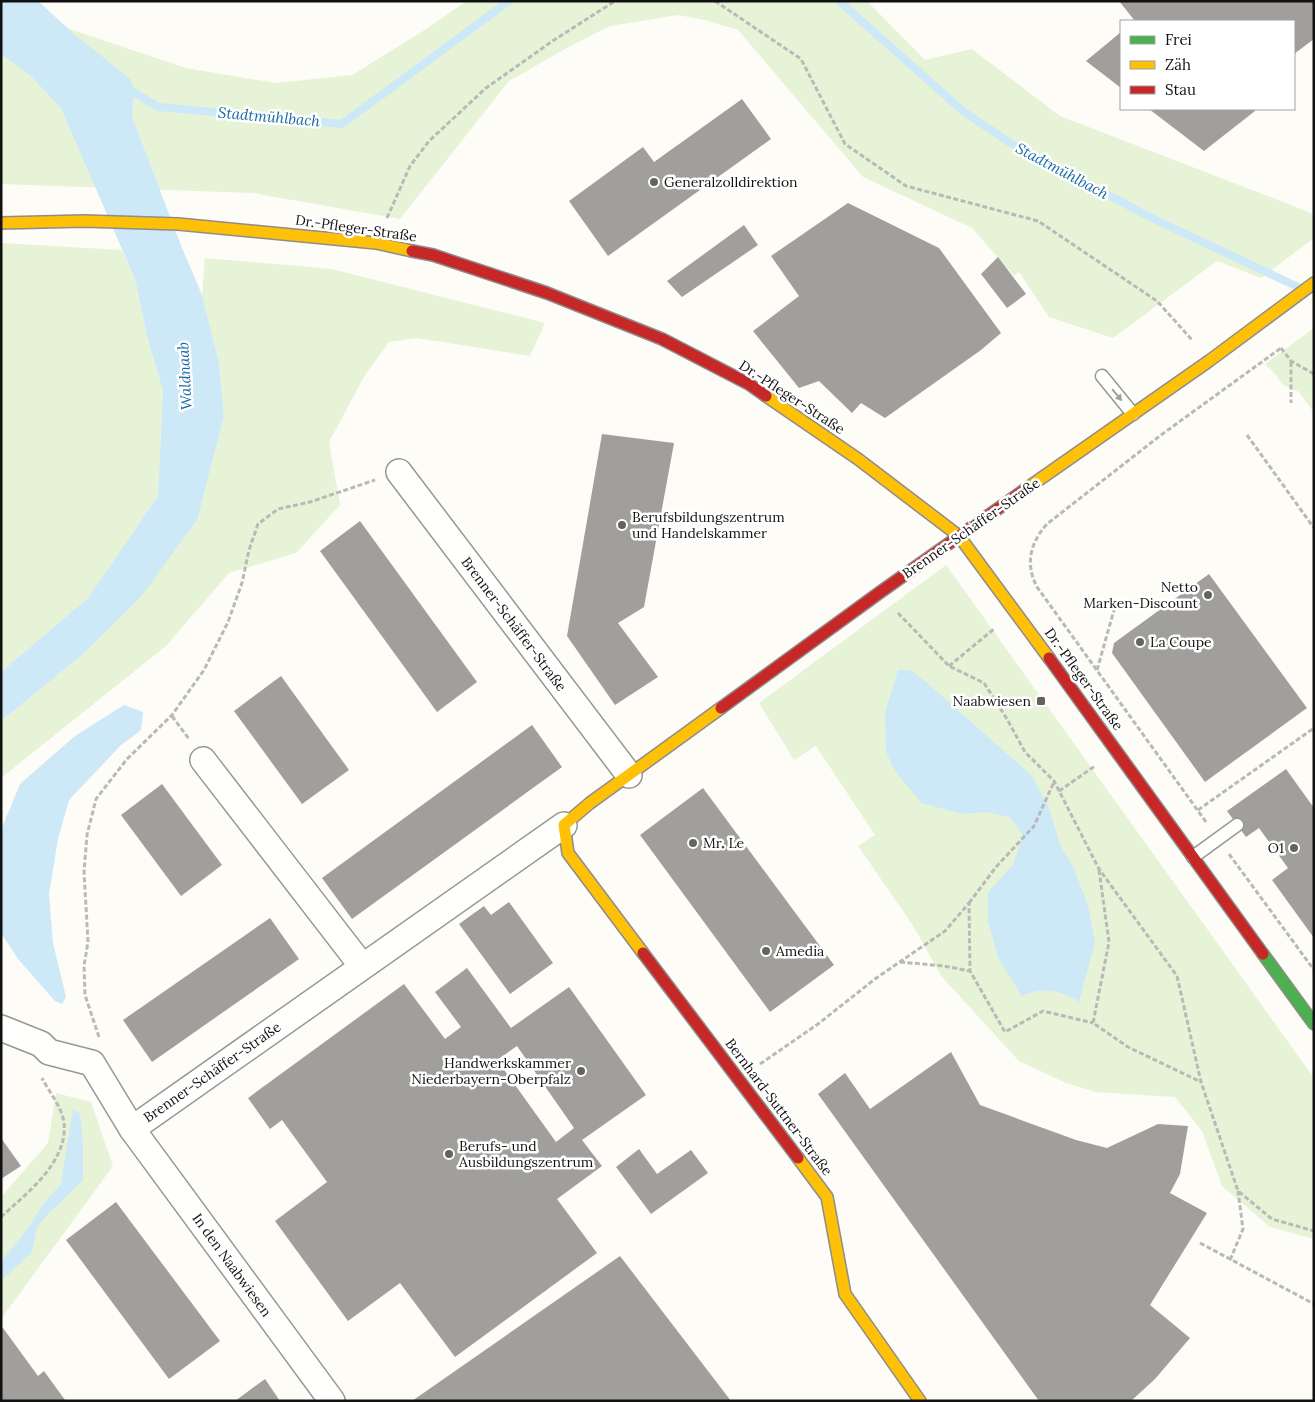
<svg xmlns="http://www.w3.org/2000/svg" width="1315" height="1402" viewBox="0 0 1315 1402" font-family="Lora,serif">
	<rect width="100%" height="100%" fill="#fdfcf7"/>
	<g fill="#e7f3d7">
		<path d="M 467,1 L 867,1 L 925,60 L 972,49 L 1060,116 L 1314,214 L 1314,238 L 1261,278 L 1217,261 L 1113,338 L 1049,317 L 1019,272 L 1014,276 L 972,228 L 863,177 L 738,30 L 705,20 L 678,15 L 610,26 L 565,49 L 509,81 L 400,219 L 252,193 L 1,184 L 1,55 L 67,28 L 186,68 L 276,83 L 352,75 L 420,33 Z"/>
		<path d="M 1,243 L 122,250 L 135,279 L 147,336 L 163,391 L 158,496 L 88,598 L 1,672 Z"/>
		<path d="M 205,258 L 332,269 L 545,323 L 530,356 L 417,338 L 389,342 L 365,375 L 329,442 L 340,505 L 296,553 L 229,573 L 166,646 L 1,778 L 1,721 L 82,655 L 140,598 L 224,416 L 219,363 L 202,295 Z"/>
		<path d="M 1314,328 L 1314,413 L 1299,392 L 1283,385 L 1275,374 L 1265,364 Z"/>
		<path d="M 946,565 L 1314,1078 L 1314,1239 L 1270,1227 L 1222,1186 L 1202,1131 L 1175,1097 L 1095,1092 L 1066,1083 L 1019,1061 L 942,977 L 912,924 L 858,846 L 875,835 L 816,746 L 794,760 L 759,703 Z"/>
		<path d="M 56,1093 L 91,1102 L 113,1166 L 1,1319 L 1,1197 L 48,1143 Z"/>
	</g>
	<g fill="#cde8f7">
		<path d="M 1,1 L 38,1 L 75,35 L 130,79 L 134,88 L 132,117 L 182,248 L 202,295 L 219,363 L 224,416 L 197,520 L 140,598 L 82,655 L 1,721 L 1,672 L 88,598 L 158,496 L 163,391 L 147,336 L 135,279 L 61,108 L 31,76 L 1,54 Z"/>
		<path d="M 898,670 L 910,670 L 926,682 L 1032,776 L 1049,808 L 1060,845 L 1074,868 L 1088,906 L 1095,942 L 1079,1002 C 1062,991 1041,986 1022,996 L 998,958 L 988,921 L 988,892 L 1013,865 L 1023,836 L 1010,817 L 986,812 L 963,814 L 921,803 L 893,768 L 886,751 L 885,713 Z"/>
		<path d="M 124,705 L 143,712 L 141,730 L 120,746 L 69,800 L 58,839 L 49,894 L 53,943 L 66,997 L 62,1004 L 55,1001 L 18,959 L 1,933 L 1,830 L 20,784 L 75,736 Z"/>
		<path d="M 73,1109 L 80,1114 L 83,1145 L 83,1180 L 48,1214 L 37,1227 L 32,1252 L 1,1281 L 1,1262 L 28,1228 L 44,1203 L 61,1184 Z"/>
	</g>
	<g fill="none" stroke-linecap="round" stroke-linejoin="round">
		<g stroke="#cde8f7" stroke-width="8">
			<path d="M 839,1 L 964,112 L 1012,144 L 1154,219 L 1298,287"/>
			<path d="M 127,88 L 158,107 L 342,124 L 509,1"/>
		</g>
	</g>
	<g fill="#a19f9c" fill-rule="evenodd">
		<path d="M 1119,1 L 1314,1 L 1314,39 L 1294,54 L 1294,21 L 1135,21 Z"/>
		<path d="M 1121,32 L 1121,88 L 1086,61 Z"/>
		<path d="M 742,99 L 771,139 L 608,256 L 569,201 L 643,147 L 654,162 Z"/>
		<path d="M 1149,109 L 1254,109 L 1255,111 L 1204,151 Z"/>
		<path d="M 848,203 L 939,248 L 1001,333 L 981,350 L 885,418 L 861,403 L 852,413 L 819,381 L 799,388 L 753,331 L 799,296 L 771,256 Z"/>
		<path d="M 744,225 L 758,245 L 682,297 L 667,281 Z"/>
		<path d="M 998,257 L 1026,294 L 1007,308 L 981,274 Z"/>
		<path d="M 602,434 L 674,443 L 644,607 L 618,623 L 658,677 L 615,705 L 567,636 Z"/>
		<path d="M 360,521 L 477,682 L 437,712 L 320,551 Z"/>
		<path d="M 1209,574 L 1307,708 L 1205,782 L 1112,653 L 1114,643 Z"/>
		<path d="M 281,676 L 349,770 L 302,804 L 234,711 Z"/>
		<path d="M 532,725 L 562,767 L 352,919 L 322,878 Z"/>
		<path d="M 1286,769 L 1314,808 L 1314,938 L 1272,880 L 1288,868 L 1259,828 L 1246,837 L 1227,811 Z"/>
		<path d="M 162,784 L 222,865 L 181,896 L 121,815 Z"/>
		<path d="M 703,788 L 834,965 L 770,1012 L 640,835 Z"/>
		<path d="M 509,902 L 553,963 L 510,994 L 459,924 L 484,906 L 491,915 Z"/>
		<path d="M 270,918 L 299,959 L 152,1062 L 123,1020 Z"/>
		<path d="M 467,968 L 511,1028 L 569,987 L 646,1095 L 582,1140 L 602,1166 L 557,1199 L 597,1253 L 455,1357 L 400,1283 L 348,1321 L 275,1221 L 327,1182 L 282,1120 L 270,1129 L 248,1098 L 404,984 L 445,1039 L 461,1027 L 435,992 ZM 517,1046 L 574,1128 L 556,1142 L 497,1060 Z"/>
		<path d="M 951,1052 L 980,1105 L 1076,1140 L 1107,1148 L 1158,1124 L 1188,1126 L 1180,1174 L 1170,1193 L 1207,1213 L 1150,1305 L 1190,1338 L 1155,1379 L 1131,1401 L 1039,1401 L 818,1094 L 845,1073 L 870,1109 Z"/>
		<path d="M 1,1138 L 21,1166 L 1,1179 Z"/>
		<path d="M 639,1149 L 657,1174 L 691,1150 L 708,1173 L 651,1214 L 616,1167 Z"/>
		<path d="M 116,1202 L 220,1341 L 169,1379 L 66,1240 Z"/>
		<path d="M 620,1256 L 731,1401 L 412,1401 Z"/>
		<path d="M 3,1328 L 38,1376 L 44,1371 L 65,1400 L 1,1401 L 1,1329 Z"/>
		<path d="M 265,1379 L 280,1401 L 235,1401 Z"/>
	</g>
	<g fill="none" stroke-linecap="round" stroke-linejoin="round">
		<defs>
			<g id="lane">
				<path d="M 1102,376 L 1133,414"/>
				<path d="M 1193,857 L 1237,825"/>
			</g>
			<g id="street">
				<path d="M 399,472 L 629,775"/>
				<path d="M 203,760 L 362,966"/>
				<path d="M 1,1028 L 41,1044 L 49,1052 L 92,1063 L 132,1129 L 332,1401"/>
				<path d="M 132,1129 L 564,825"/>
			</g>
			<path id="fast" d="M 1263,954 L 1314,1024"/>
			<g id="slow">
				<path d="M 1,223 L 84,221 L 178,224 L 376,243 L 412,251"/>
				<path d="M 766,396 L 858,459 L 959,536 L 1049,658"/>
				<path d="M 1023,491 L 1209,361 L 1314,283"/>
				<path d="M 643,953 L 568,853 L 564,825 L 590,803 L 721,708"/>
				<path d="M 798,1158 L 827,1197 L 845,1294 L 920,1401"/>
			</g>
			<g id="jam">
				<path d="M 412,251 L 433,255 L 547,293 L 662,339 L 749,384 L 766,396"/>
				<path d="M 1049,658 L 1263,954"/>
				<path d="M 721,708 L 879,593 L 1023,491"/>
				<path d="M 643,953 L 798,1158"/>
			</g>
		</defs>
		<use href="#lane" stroke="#979795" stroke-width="15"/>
		<use href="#street" stroke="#979795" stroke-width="28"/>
		<use href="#fast" stroke="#8e8d8b" stroke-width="14"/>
		<use href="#slow" stroke="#8e8d8b" stroke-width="14"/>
		<use href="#jam" stroke="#8e8d8b" stroke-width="14"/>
		<g stroke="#b9b9b8" stroke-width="3" stroke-dasharray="5 2.5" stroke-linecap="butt">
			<path d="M 715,1 L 801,59 L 845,144 L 906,186 L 1038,221 L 1157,301 L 1193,341"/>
			<path d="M 387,218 L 410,166 L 429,141 L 486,88 L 554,40 L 615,1"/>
			<path d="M 1281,348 L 1291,361 L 1314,374"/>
			<path d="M 1291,362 L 1291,403"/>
			<path d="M 1247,435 L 1314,528"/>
			<path d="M 898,613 L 949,666 L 984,683 L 1007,719 L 1025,752 L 1054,781 L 1099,869 L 1177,976 L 1201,1082 L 1238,1191 L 1272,1219 L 1314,1231"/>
			<path d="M 949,666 L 994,629"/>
			<path d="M 1097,670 L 1116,603"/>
			<path d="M 172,716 L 189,739"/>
			<path d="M 1059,791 L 1095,766"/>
			<path d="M 1198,810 L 1314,728"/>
			<path d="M 1206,822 L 1037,587 C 1025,564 1030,543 1047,524 L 1161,435 L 1281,348"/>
			<path d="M 1229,854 L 1314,970"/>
			<path d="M 1099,870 L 1109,942 L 1093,1023 L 1128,1047 L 1201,1082"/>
			<path d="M 969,903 L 996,867 L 1034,826 L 1054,782"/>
			<path d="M 900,962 L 944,966 L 970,971"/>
			<path d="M 99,1037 L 85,995 L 84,966 L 88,942 L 84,872 L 87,835 L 96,799 L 127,759 L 172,715 L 204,670 L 228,622 L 242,583 L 249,550 L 258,524 L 278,509 L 310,502 L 375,480"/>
			<path d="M 760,1064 L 818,1024 L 875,979 L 945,931 L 969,903 L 970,971 L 1005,1032 L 1043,1011 L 1093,1023"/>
			<path d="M 1,1217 C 27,1193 68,1162 64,1123 C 62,1107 49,1092 42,1078"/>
			<path d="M 1200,1243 L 1314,1304"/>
			<path d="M 1230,1260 L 1243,1229 L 1238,1191"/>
		</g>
		<use href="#lane" stroke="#fffffe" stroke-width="12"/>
		<use href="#street" stroke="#fffffe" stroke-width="25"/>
		<use href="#fast" stroke="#4caf50" stroke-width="11"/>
		<use href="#slow" stroke="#ffc107" stroke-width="11"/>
		<use href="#jam" stroke="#c62828" stroke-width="11"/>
	</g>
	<defs><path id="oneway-solid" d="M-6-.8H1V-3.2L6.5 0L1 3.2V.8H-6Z" transform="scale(1.25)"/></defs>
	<use fill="#a0a09f" href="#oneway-solid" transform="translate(1117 395) rotate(50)"/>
	<g fill="#646362" stroke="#fff" stroke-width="2">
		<circle cx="654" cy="182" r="5"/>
		<circle cx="622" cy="525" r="5"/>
		<circle cx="1208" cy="595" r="5"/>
		<circle cx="1140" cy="642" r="5"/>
		<rect x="1036" y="696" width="10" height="10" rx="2.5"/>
		<circle cx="693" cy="843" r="5"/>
		<circle cx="1294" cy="848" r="5"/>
		<circle cx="766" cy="951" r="5"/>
		<circle cx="581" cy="1071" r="5"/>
		<circle cx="449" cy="1154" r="5"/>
	</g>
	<g text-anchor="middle" stroke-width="5" stroke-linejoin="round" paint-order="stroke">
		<g font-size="14" fill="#111" stroke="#fff" text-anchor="start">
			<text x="664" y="187">Generalzolldirektion</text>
			<text x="632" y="522">Berufsbildungszentrum<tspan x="632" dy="16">und Handelskammer</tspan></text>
			<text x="1198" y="592" text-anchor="end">Netto<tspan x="1198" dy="16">Marken-Discount</tspan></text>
			<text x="1150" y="647">La Coupe</text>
			<text x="1031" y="706" text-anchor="end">Naabwiesen</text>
			<text x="703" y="848">Mr. Le</text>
			<text x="1284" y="853" text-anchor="end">O1</text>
			<text x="776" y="956">Amedia</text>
			<text x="571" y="1068" text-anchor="end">Handwerkskammer<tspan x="571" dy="16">Niederbayern-Oberpfalz</tspan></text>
			<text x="459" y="1151">Berufs- und<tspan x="459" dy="16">Ausbildungszentrum</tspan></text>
		</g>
		<g font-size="14" fill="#111" stroke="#fff">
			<text transform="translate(356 228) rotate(8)" y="5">Dr.-Pfleger-Straße</text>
			<text transform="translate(792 397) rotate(33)" y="5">Dr.-Pfleger-Straße</text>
			<text transform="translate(971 528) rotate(-35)" y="5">Brenner-Schäffer-Straße</text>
			<text transform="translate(514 624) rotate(53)" y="5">Brenner-Schäffer-Straße</text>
			<text transform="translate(1084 679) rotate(54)" y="5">Dr.-Pfleger-Straße</text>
			<text transform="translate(212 1072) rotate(-35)" y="5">Brenner-Schäffer-Straße</text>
			<text transform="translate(779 1107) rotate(53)" y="5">Bernhard-Suttner-Straße</text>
			<text transform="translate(232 1265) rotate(54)" y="5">In den Naabwiesen</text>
		</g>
		<g font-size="15" font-style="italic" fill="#1768a6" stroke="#fff">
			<text transform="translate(269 117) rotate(5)" y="5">Stadtmühlbach</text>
			<text transform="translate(1062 171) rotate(28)" y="5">Stadtmühlbach</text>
			<text transform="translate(185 376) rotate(-93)" y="5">Waldnaab</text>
		</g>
	</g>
	<rect width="1315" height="1402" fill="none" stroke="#111111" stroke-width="5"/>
	<rect x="1120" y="20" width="175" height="90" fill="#ffffff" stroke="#a0a0a0"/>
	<rect x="1130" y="36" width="25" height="8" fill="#4caf50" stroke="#a0a0a0"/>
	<text x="1165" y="45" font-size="15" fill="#111111">Frei</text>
	<rect x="1130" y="61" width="25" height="8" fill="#ffc107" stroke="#a0a0a0"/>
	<text x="1165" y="70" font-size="15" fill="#111111">Zäh</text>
	<rect x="1130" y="86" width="25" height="8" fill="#c62828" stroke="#a0a0a0"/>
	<text x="1165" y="95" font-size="15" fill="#111111">Stau</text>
</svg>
